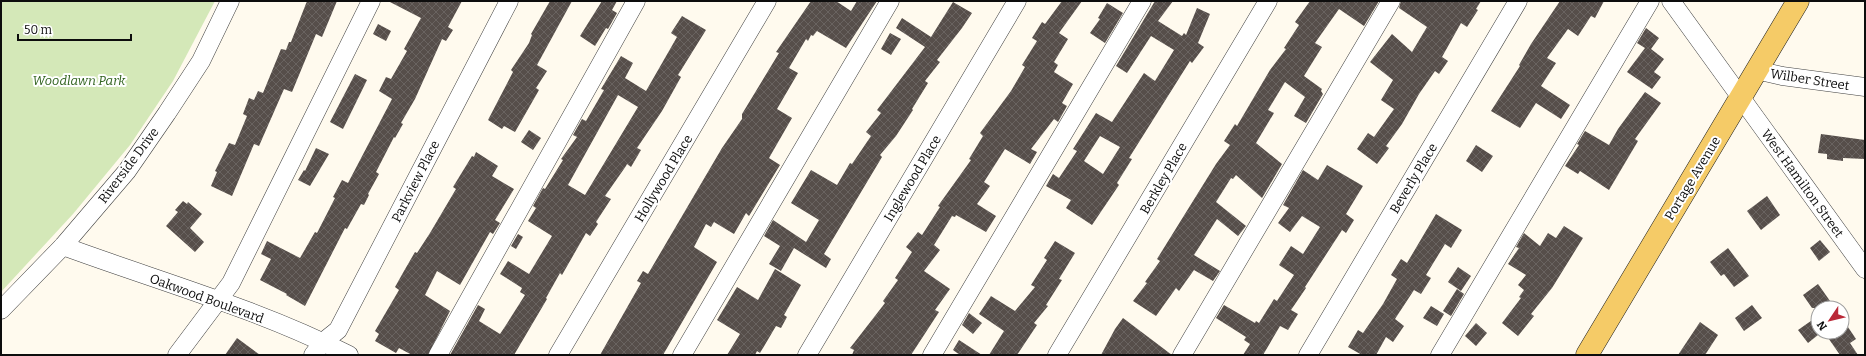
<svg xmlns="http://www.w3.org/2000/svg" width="1866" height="356" viewBox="0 0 1866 356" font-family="Bitter,serif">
	<defs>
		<pattern id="building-cross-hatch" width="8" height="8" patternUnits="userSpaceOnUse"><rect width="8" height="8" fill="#564e4a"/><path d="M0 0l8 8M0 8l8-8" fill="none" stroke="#696360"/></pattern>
	</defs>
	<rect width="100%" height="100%" fill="#fffaee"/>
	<path fill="#d4e8b8" d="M 1,1 L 215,1 L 173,81 L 130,145 L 73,214 L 1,292 Z"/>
	<g fill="url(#building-cross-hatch)" fill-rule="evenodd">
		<path d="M 307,1 L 337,1 L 322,37 L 316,34 L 292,92 L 284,89 L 259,146 L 254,144 L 232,196 L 211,186 L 217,172 L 215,171 L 229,143 L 235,145 L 247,116 L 243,114 L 249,98 L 254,100 L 258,91 L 263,93 L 281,49 L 286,50 L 289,42 L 291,42 Z"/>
		<path d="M 388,1 L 462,1 L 448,27 L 453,30 L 446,41 L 442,39 L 415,99 L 401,123 L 403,124 L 395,138 L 394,137 L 376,172 L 379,174 L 368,194 L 369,195 L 364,205 L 361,204 L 347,229 L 345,228 L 305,306 L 286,295 L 287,294 L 260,280 L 271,259 L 261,254 L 267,241 L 300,258 L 315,232 L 317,233 L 335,198 L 333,197 L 342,180 L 348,183 L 392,99 L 379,91 L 386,77 L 391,79 L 407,51 L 404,49 L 421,18 Z"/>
		<path d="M 550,1 L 572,1 L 537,65 L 547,71 L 536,88 L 539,90 L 515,132 L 504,126 L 502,129 L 488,120 L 513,72 L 511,70 L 529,43 L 532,35 L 531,34 Z"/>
		<path d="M 602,1 L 617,1 L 612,10 L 617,13 L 608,29 L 606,28 L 595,46 L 580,36 Z"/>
		<path d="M 811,1 L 836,1 L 851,11 L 857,1 L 877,1 L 846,48 L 817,31 L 813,36 L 811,35 L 808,41 L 806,39 L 789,68 L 798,73 L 777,109 L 792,118 L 769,158 L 780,165 L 749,216 L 746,213 L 734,234 L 714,222 L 711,227 L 706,224 L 694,247 L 717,262 L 663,355 L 600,355 L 637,290 L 641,283 L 637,281 L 643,271 L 648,274 L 722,148 L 742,119 L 742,114 L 779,53 L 776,52 Z"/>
		<path d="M 1062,1 L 1082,1 L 1059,33 L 1068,39 L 1054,62 L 1058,65 L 1054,72 L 1073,84 L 1062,103 L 1067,106 L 1058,122 L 1054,119 L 1031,149 L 1037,152 L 1030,164 L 1005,149 L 984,182 L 990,186 L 977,204 L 996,216 L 986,232 L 956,215 L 955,217 L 952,216 L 934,245 L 940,250 L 924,271 L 950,289 L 935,310 L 939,312 L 911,355 L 852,355 L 854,350 L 850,348 L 854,343 L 885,303 L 883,301 L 898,280 L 895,278 L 912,252 L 906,247 L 918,232 L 922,235 L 940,207 L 938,206 L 971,160 L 969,159 L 983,136 L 980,133 L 1011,91 L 1025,67 L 1022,65 L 1037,41 L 1032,38 L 1042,22 L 1045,24 Z"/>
		<path d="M 1155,1 L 1173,1 L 1158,21 L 1182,36 L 1184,33 L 1186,35 L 1197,8 L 1210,14 L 1198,43 L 1204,47 L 1192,63 L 1190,61 L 1129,158 L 1132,159 L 1117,183 L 1119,185 L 1092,225 L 1066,208 L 1071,200 L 1046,186 L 1053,174 L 1059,178 L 1077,151 L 1073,149 L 1096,113 L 1112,122 L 1144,73 L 1155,81 L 1174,50 L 1151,36 L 1127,73 L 1116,66 ZM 1100,136 L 1120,147 L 1103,174 L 1084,161 Z"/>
		<path d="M 1310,1 L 1379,1 L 1364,26 L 1339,9 L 1315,43 L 1322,47 L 1304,76 L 1322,89 L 1321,91 L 1323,94 L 1306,123 L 1294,116 L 1305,97 L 1285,82 L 1268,110 L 1274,113 L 1256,143 L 1282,164 L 1262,198 L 1236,175 L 1233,179 L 1231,178 L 1216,202 L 1246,226 L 1238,236 L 1217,219 L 1194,255 L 1220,271 L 1213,281 L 1194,270 L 1179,291 L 1176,288 L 1156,316 L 1133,301 L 1147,283 L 1145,282 L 1160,261 L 1157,259 L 1216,164 L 1230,145 L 1224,141 L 1235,124 L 1237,126 L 1270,70 L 1286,49 L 1284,48 L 1299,25 L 1295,22 Z"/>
		<path d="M 1401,1 L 1481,1 L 1476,9 L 1478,10 L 1467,27 L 1461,23 L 1442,57 L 1448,61 L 1439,74 L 1435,71 L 1419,94 L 1402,124 L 1386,146 L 1389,148 L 1377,164 L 1357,149 L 1368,133 L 1374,137 L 1394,109 L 1381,100 L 1393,80 L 1370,62 L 1392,34 L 1412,52 L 1427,27 L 1399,8 Z"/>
		<path d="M 1560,1 L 1604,1 L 1595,18 L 1591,16 L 1578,36 L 1568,29 L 1547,58 L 1556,63 L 1541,86 L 1570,105 L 1561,119 L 1536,103 L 1520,128 L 1491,111 L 1520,66 L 1519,65 L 1531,44 Z"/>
		<path d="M 953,2 L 972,13 L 962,28 L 937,60 L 940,62 L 925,81 L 928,83 L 912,109 L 913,110 L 896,136 L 880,155 L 882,157 L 824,254 L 831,259 L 826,268 L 794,248 L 781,271 L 769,264 L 780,246 L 764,236 L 773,220 L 806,242 L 819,220 L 791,203 L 811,170 L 837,185 L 850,163 L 852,164 L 871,136 L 866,132 L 881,113 L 877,110 L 925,47 L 896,28 L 902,18 L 931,37 Z"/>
		<path d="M 1107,3 L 1123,13 L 1105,43 L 1090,33 L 1100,19 L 1098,18 Z"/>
		<path d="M 682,16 L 706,30 L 678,75 L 681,77 L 662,111 L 637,148 L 641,150 L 631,167 L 627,164 L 626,166 L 605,196 L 611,199 L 596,222 L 598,224 L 590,236 L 586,233 L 562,275 L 560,273 L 546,298 L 547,299 L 514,355 L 450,355 L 478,305 L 485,309 L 479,321 L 500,334 L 506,325 L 525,295 L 520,292 L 522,288 L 500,274 L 508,261 L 529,274 L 552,236 L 528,221 L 536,208 L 533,206 L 543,188 L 545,189 L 563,160 L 561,159 L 577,137 L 573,135 L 582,119 L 586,121 L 604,90 L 601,89 L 621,56 L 633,63 L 625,78 L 646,91 L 677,37 L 671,33 ZM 618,95 L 638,107 L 585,195 L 568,185 Z"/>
		<path d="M 378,24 L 391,31 L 386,41 L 373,34 Z"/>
		<path d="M 1646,28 L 1659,38 L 1651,49 L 1664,59 L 1654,72 L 1661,77 L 1652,89 L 1627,72 L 1645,48 L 1637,43 Z"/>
		<path d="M 890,33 L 901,39 L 891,55 L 881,49 Z"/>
		<path d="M 355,74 L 367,80 L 343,129 L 330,122 Z"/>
		<path d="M 1645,92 L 1661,103 L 1635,139 L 1638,141 L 1609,190 L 1580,171 L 1578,174 L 1565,166 L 1579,145 L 1577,144 L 1585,131 L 1609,145 L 1618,129 Z"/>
		<path d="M 529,130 L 541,138 L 533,150 L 521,142 Z"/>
		<path d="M 1821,134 L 1865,140 L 1865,159 L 1843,158 L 1843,161 L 1827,159 L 1827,154 L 1818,153 Z"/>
		<path d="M 1476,145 L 1493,156 L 1482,172 L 1466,161 Z"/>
		<path d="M 316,148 L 329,154 L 310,186 L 298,180 L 304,170 L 305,171 Z"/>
		<path d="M 476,152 L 498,166 L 492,176 L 514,189 L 495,220 L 500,223 L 493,234 L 490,232 L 460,285 L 437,271 L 425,295 L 450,311 L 428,355 L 412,355 L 399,348 L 396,353 L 375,341 L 379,334 L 375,331 L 399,290 L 395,287 L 404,271 L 415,252 L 417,253 L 430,233 L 456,189 L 453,187 L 472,156 L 474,157 Z"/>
		<path d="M 1327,165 L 1363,186 L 1346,214 L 1354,220 L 1346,233 L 1342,230 L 1305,287 L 1306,288 L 1291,310 L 1298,314 L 1288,330 L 1280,326 L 1263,355 L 1243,355 L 1250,344 L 1244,340 L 1246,337 L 1216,318 L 1224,305 L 1255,323 L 1256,321 L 1259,323 L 1274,299 L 1277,301 L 1294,275 L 1279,265 L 1291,246 L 1303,254 L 1320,227 L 1302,216 L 1290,232 L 1278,223 L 1289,208 L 1283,205 L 1303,170 L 1318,180 Z"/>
		<path d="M 1767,196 L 1780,215 L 1761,230 L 1747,211 Z"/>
		<path d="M 183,201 L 187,204 L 188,202 L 202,214 L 190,228 L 204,242 L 195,252 L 166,226 L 178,212 L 175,210 Z"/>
		<path d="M 1436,214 L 1462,230 L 1451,248 L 1445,244 L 1426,275 L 1431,278 L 1421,294 L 1414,290 L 1395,319 L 1404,326 L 1393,342 L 1386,337 L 1376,355 L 1362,355 L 1348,347 L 1358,330 L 1363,333 L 1383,304 L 1397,279 L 1391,275 L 1401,259 L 1407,263 Z"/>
		<path d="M 1564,226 L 1583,238 L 1552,288 L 1531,314 L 1534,316 L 1518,336 L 1502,323 L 1521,298 L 1519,297 L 1524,290 L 1518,285 L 1526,275 L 1508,264 L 1519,248 L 1516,247 L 1524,233 L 1540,246 L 1548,233 L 1556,238 Z"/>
		<path d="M 518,234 L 523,237 L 516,249 L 511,246 Z"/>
		<path d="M 1820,240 L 1830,252 L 1819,261 L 1810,248 Z"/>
		<path d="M 1055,241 L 1075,253 L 1059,279 L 1062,280 L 1046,305 L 1048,306 L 1034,323 L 1037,325 L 1017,355 L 989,355 L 1004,331 L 979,314 L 991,296 L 1015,311 L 1035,287 L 1031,285 L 1047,260 L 1044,258 Z"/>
		<path d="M 1728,248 L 1749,276 L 1734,287 L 1724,274 L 1721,276 L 1710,262 Z"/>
		<path d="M 1458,267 L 1471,276 L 1461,291 L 1448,282 Z"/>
		<path d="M 775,269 L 801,285 L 784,315 L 787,317 L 781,328 L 776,326 L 760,353 L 757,351 L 755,355 L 727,355 L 740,334 L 717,320 L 737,287 L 758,300 Z"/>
		<path d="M 1818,284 L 1835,308 L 1812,308 L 1803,295 Z"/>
		<path d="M 1457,289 L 1464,294 L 1451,316 L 1443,311 Z"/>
		<path d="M 1752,305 L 1762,318 L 1744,331 L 1735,318 Z"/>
		<path d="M 1431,306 L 1444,314 L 1437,326 L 1423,318 Z"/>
		<path d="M 969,313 L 982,323 L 973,334 L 962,325 Z"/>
		<path d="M 1818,316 L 1818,335 L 1808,343 L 1798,330 Z"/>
		<path d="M 1123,318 L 1172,355 L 1101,355 L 1115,329 Z"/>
		<path d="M 1842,318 L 1856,339 L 1850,343 L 1858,355 L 1840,355 L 1824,332 L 1842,332 Z"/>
		<path d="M 1700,322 L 1718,335 L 1705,355 L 1678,355 Z"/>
		<path d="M 1476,323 L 1487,333 L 1476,346 L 1465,336 Z"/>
		<path d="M 237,338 L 260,355 L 225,355 Z"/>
		<path d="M 959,340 L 982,355 L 960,355 L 953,350 Z"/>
	</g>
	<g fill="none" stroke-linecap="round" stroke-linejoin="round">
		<defs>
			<g id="minor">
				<path d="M 1671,1 L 1865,269"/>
				<path d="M 1756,70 L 1782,76 L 1865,87"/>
				<path d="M 63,246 C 158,281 259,309 349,355"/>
				<path d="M 1,310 L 63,246 L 127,171 L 167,113 L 201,61 L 230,1"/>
				<path d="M 177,355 L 231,283 L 371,1"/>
				<path d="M 313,355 L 323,342 L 338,330 L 509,1"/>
				<path d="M 438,355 L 636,1"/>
				<path d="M 558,355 L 767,1"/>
				<path d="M 682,355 L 890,1"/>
				<path d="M 807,355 L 1017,1"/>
				<path d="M 932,355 L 1142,1"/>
				<path d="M 1057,355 L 1268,1"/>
				<path d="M 1182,355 L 1391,1"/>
				<path d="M 1308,355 L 1518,1"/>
				<path d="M 1440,355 L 1650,1"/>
			</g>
			<path id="major" d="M 1587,355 L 1798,1"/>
		</defs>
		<use href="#minor" stroke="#404040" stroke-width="19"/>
		<use href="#major" stroke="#1e1e1e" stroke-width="23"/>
		<use href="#minor" stroke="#fff" stroke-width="18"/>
		<use href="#major" stroke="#f5cb67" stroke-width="22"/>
	</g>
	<g text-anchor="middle" stroke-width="4" stroke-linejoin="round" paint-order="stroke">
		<g font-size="13" fill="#0d0d0d" stroke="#fff">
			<text transform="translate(1810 79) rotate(9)" y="5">Wilber Street</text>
			<text transform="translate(128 165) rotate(-53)" y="5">Riverside Drive</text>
			<text transform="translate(663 178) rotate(-59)" y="5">Hollywood Place</text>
			<text transform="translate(912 178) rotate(-59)" y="5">Inglewood Place</text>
			<text transform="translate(1163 178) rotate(-60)" y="5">Berkley Place</text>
			<text transform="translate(1413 178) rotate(-59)" y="5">Beverly Place</text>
			<text transform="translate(1692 178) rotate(-59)" y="5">Portage Avenue</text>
			<text transform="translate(415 181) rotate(-63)" y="5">Parkview Place</text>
			<text transform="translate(1803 183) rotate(54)" y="5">West Hamilton Street</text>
			<text transform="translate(207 298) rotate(20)" y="5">Oakwood Boulevard</text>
		</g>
		<g font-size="13" font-style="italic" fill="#31631f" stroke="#fff">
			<text x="79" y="85">Woodlawn Park</text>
		</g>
	</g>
	<rect width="1866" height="356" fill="none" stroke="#0d0d0d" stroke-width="4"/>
	<g transform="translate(1830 320) rotate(235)"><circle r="19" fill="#ffffff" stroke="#9e9e9e"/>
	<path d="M0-3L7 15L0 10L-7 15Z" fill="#ba2837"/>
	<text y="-6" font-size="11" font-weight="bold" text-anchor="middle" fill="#0d0d0d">N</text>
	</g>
	<path d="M18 34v6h113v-6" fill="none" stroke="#0d0d0d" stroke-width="2"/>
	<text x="24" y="34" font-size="12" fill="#0d0d0d" stroke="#ffffff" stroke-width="3" paint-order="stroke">50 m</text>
</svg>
